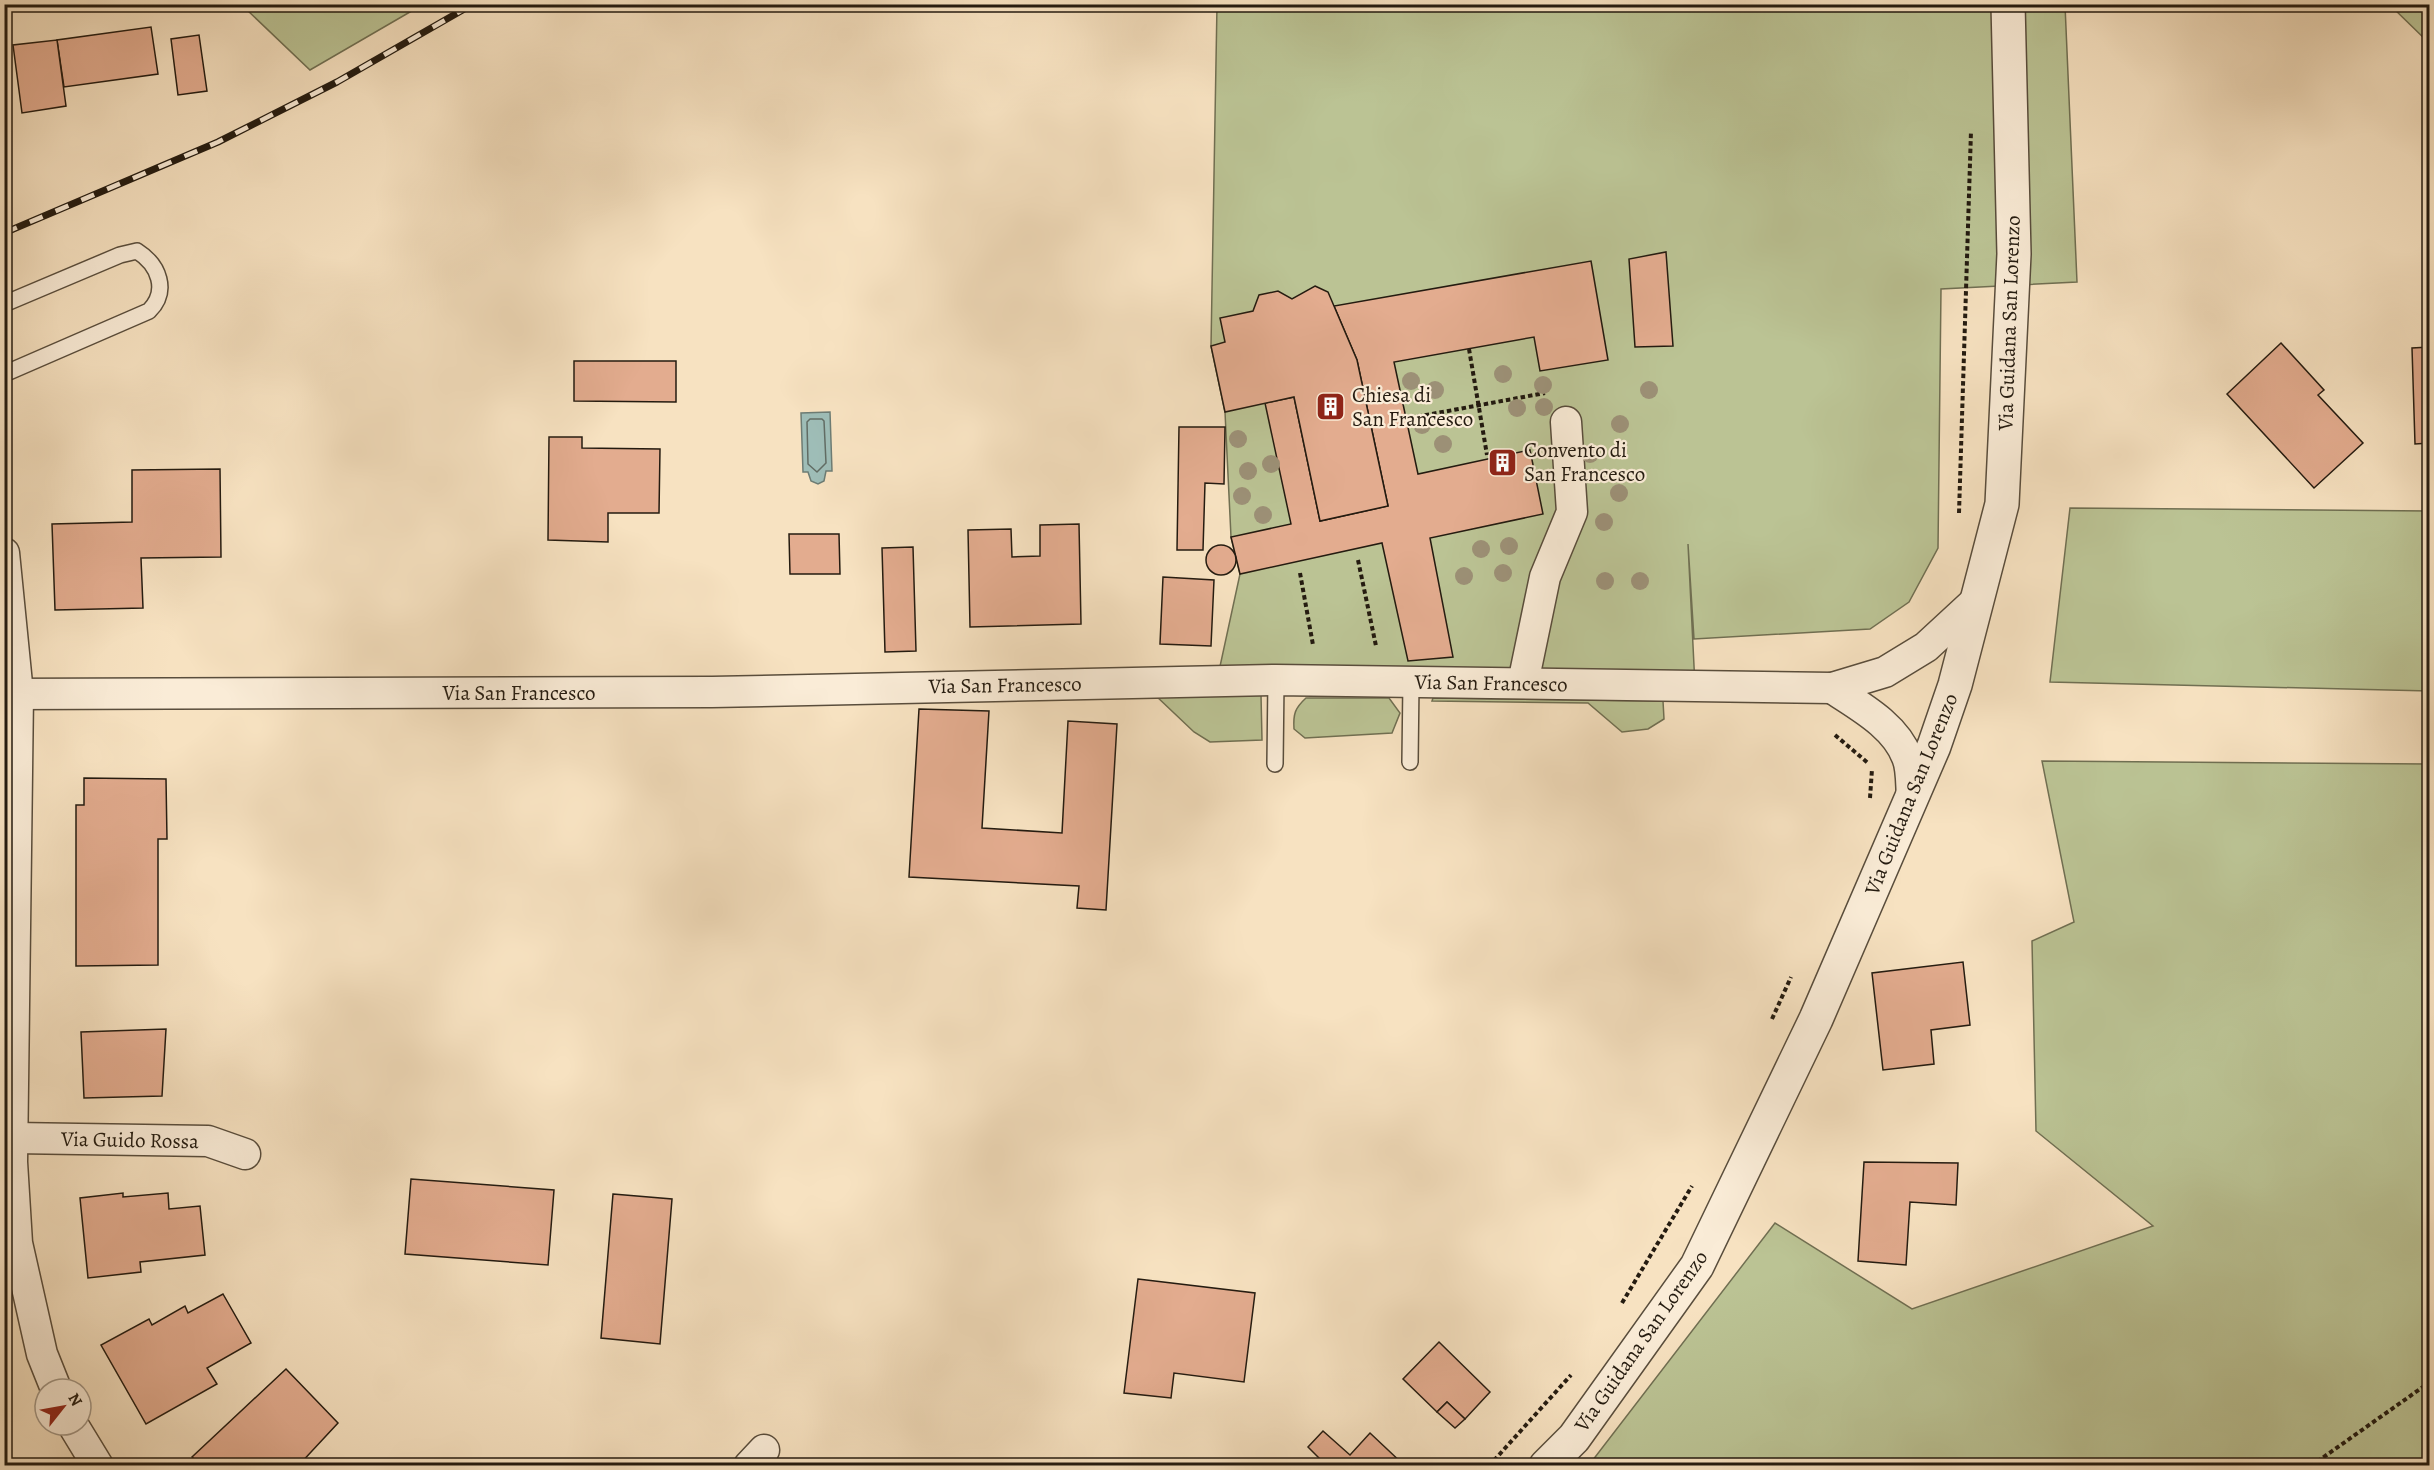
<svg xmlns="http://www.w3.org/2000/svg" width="2434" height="1470" viewBox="0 0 2434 1470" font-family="Alegreya,serif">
	<rect width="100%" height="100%" fill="#f7e2c1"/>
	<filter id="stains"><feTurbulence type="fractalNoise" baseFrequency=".00333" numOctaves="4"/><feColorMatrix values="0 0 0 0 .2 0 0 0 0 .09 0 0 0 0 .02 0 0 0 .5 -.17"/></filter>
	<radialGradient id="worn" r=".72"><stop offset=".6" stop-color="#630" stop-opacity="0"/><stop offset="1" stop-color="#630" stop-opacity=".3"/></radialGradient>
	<g fill="#bbc394" stroke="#706f52" stroke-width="1.5">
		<path d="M 286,4 L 422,4 L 422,5 L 310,70 L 246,9 Z"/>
		<path d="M 1217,5 L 2065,5 L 2077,282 L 1941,289 L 1938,548 L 1909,602 L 1870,629 L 1694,639 L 1688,544 L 1695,686 L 1219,671 L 1240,574 L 1231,537 L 1225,412 L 1211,346 Z"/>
		<path d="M 2390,5 L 2429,5 L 2429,43 Z"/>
		<path d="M 2070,508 L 2429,511 L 2429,691 L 2050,682 Z"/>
		<path d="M 1154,694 L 1261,695 L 1262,740 L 1210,742 L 1194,732 Z"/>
		<path d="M 1306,698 L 1389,698 L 1400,713 L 1392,733 L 1305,738 L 1294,729 C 1293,714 1295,708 1306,698 Z"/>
		<path d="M 1433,698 L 1663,701 L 1664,719 L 1648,729 L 1622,732 L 1588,703 L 1432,701 Z"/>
		<path d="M 2042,761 L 2429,764 L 2429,1465 L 1589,1465 L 1775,1223 L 1912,1309 L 2153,1226 L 2036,1131 L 2032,941 L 2074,922 Z"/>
	</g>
	<path fill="#9ebdb7" stroke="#6d7c74" stroke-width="1.5" d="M 830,412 L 832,471 L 826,471 L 824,481 L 818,484 L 811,481 L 808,472 L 803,472 L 801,413 Z"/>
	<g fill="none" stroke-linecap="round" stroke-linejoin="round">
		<path stroke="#616c64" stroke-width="1.5" d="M 810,419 L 822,419 L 824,421 L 826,463 L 817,472 L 808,464 L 807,422 Z"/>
	</g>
	<g fill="#e3ac8f" stroke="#241b10" stroke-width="1.5">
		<path d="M 151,27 L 158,74 L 64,87 L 57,40 Z"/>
		<path d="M 199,35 L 207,91 L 178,95 L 171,39 Z"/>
		<path d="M 57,40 L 66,106 L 22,113 L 13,45 Z"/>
		<path d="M 1666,252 L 1673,346 L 1635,347 L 1629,259 Z"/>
		<path d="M 1591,261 L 1608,360 L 1540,371 L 1534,337 L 1394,362 L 1418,474 L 1530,450 L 1543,514 L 1430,538 L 1453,657 L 1408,661 L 1382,543 L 1240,574 L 1231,537 L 1291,524 L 1265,403 L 1294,397 L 1320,521 L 1388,506 L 1357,360 L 1334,306 Z"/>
		<path d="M 1315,286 L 1328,292 L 1357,360 L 1388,506 L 1320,521 L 1294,397 L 1225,412 L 1211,346 L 1225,342 L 1220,318 L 1253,311 L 1259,295 L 1278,291 L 1292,299 Z"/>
		<path d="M 2281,343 L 2324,390 L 2318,395 L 2363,443 L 2314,488 L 2227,394 Z"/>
		<path d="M 2430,347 L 2430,443 L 2415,444 L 2412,348 Z"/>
		<path d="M 574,361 L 676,361 L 676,402 L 574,401 Z"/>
		<path d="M 1179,427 L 1225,427 L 1224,484 L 1205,483 L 1203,550 L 1177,550 Z"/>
		<path d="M 549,437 L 582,437 L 582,448 L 660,449 L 659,513 L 608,513 L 608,542 L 548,540 Z"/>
		<path d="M 220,469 L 221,557 L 141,558 L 143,608 L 55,610 L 52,524 L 132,522 L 132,470 Z"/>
		<path d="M 1079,524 L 1081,624 L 970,627 L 968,530 L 1011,529 L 1012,557 L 1040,556 L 1040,525 Z"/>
		<path d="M 789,534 L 839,534 L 840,574 L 790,574 Z"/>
		<circle cx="1221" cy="560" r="15"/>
		<path d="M 913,547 L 916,651 L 885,652 L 882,548 Z"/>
		<path d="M 1163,577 L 1214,580 L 1211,646 L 1160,644 Z"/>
		<path d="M 919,709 L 989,711 L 982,828 L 1062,833 L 1068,721 L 1117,724 L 1106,910 L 1077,908 L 1079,886 L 909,877 Z"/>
		<path d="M 84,778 L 166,779 L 167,839 L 158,839 L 158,965 L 76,966 L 76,805 L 84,805 Z"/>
		<path d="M 1963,962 L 1970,1025 L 1931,1030 L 1934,1064 L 1883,1070 L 1872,973 Z"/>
		<path d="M 166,1029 L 162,1096 L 84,1098 L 81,1032 Z"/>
		<path d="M 1864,1162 L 1958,1163 L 1956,1205 L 1910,1202 L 1906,1265 L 1858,1261 Z"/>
		<path d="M 411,1179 L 554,1190 L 548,1265 L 405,1254 Z"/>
		<path d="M 123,1193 L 123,1197 L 168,1193 L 169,1209 L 200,1206 L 205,1255 L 140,1262 L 141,1272 L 88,1278 L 80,1198 Z"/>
		<path d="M 613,1194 L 672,1199 L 660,1344 L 601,1338 Z"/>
		<path d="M 1138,1279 L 1255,1293 L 1244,1382 L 1174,1373 L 1171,1398 L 1124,1393 Z"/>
		<path d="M 223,1294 L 251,1343 L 207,1368 L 217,1384 L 146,1424 L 101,1345 L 149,1319 L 152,1325 L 185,1306 L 188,1313 Z"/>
		<path d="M 1439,1342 L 1490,1392 L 1465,1419 L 1447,1402 L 1437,1412 L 1403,1379 Z"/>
		<path d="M 286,1369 L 338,1423 L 298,1466 L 202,1466 L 192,1457 Z"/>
		<path d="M 1447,1402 L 1465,1419 L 1455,1428 L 1437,1412 Z"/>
		<path d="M 1323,1431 L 1350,1455 L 1370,1433 L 1405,1466 L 1327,1466 L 1308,1447 Z"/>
	</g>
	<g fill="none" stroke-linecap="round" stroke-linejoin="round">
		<defs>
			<g id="service">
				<path d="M 4,304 L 120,255 L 137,251 C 159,265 169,291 149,311 L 4,374"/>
				<path d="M 1410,762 L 1411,682"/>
				<path d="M 1275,764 L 1276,680"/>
			</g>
			<g id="minor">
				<path d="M 4,553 L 18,694 L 12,1162 L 17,1243 L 42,1354 L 56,1389"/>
				<path d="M 1523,683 L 1545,577 L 1572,512 L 1566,422"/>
				<path d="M 1832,688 C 1859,706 1895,725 1907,757 C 1912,768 1911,786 1912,798"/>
				<path d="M 4,694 L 712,692 L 1276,680 L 1832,688 L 1885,672 L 1926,647 L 1978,599"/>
				<path d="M 14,1138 L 208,1141 L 245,1154"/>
				<path d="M 73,1425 L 98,1466"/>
				<path d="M 749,1466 L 764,1450"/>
			</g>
			<path id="tertiary" d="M 1546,1466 L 1574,1438 L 1697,1266 L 1816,1019 L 1934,746 L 1955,685 L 2002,504 L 2014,254 L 2008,4"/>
		</defs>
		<use href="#service" stroke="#594d3c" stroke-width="18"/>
		<use href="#minor" stroke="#594d3c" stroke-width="33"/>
		<use href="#tertiary" stroke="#594d3c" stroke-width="36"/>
		<g stroke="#241b10" stroke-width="4" stroke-dasharray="4.5 3" stroke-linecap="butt">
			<path d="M 1469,349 L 1487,455"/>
			<path d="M 1410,418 L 1545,393"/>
			<path d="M 1959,513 L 1971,131"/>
			<path d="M 1358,560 L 1376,646"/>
			<path d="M 1300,573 L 1313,645"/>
			<path d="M 1835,735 L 1868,763"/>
			<path d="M 1870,798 L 1872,769"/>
			<path d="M 1772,1019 L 1791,977"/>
			<path d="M 1622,1303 L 1692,1186"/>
			<path d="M 1489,1466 L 1571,1375"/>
			<path d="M 2311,1466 L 2430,1382"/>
		</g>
		<use href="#service" stroke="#faecd7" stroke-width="15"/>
		<use href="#minor" stroke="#faecd7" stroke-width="30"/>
		<use href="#tertiary" stroke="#faecd7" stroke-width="33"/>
		<defs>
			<path id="rail" d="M 4,233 L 218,142 L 337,82 L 473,4"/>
		</defs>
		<use href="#rail" stroke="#241b10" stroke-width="7"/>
		<use href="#rail" stroke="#faecd7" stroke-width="4.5" stroke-dasharray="14" stroke-linecap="butt"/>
	</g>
	<g fill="#9c9076">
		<circle cx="1503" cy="374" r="9"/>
		<circle cx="1411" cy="381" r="9"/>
		<circle cx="1543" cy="385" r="9"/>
		<circle cx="1435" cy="390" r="9"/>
		<circle cx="1649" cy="390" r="9"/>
		<circle cx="1544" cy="407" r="9"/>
		<circle cx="1517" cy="408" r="9"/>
		<circle cx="1620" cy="424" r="9"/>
		<circle cx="1422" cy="425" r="9"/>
		<circle cx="1238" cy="439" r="9"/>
		<circle cx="1443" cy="444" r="9"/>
		<circle cx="1590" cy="454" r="9"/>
		<circle cx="1271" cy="464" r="9"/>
		<circle cx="1248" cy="471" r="9"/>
		<circle cx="1619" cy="493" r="9"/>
		<circle cx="1242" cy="496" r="9"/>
		<circle cx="1263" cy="515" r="9"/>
		<circle cx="1604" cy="522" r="9"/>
		<circle cx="1509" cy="546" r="9"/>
		<circle cx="1481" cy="549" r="9"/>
		<circle cx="1503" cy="573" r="9"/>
		<circle cx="1464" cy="576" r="9"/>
		<circle cx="1605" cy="581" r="9"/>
		<circle cx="1640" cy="581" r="9"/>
	</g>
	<defs>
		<symbol id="building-square" viewBox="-11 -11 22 22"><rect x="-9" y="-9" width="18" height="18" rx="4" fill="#8f2418" stroke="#faecd7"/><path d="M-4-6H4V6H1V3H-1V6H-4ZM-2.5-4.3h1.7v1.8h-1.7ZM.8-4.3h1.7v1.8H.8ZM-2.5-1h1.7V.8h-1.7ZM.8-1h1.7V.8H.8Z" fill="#fff"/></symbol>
	</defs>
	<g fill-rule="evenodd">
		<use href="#building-square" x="1314" y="390" width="33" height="33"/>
		<use href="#building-square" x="1486" y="446" width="33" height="33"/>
	</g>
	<g text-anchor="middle" stroke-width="4.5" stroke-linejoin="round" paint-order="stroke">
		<g font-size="21" fill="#241b10" stroke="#faecd7">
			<text transform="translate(2009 323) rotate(-88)" y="7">Via Guidana San Lorenzo</text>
			<text transform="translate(1491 683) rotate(1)" y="7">Via San Francesco</text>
			<text transform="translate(1005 685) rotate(-1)" y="7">Via San Francesco</text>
			<text x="519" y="700">Via San Francesco</text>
			<text transform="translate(1911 794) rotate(-68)" y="7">Via Guidana San Lorenzo</text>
			<text transform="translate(130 1140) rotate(1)" y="7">Via Guido Rossa</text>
			<text transform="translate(1641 1341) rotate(-55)" y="7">Via Guidana San Lorenzo</text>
		</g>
		<g font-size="21" fill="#241b10" stroke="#faecd7" text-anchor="start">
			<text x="1352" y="402">Chiesa di<tspan x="1352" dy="24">San Francesco</tspan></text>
			<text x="1524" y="457">Convento di<tspan x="1524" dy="24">San Francesco</tspan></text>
		</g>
	</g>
	<rect width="2434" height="1470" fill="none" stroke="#f7e2c1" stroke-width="24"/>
	<rect x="6" y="6" width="2422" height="1458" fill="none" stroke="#241b10" stroke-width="3"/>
	<rect x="12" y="12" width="2410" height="1446" fill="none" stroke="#241b10" stroke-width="1.5"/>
	<g transform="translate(63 1407) rotate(59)"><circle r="28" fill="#faecd7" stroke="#a49887" stroke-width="1.5"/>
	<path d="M0-4.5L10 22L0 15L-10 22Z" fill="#8f2418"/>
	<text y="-9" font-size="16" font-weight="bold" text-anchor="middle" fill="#241b10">N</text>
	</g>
	<rect width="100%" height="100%" filter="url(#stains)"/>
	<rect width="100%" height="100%" fill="url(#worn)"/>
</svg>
